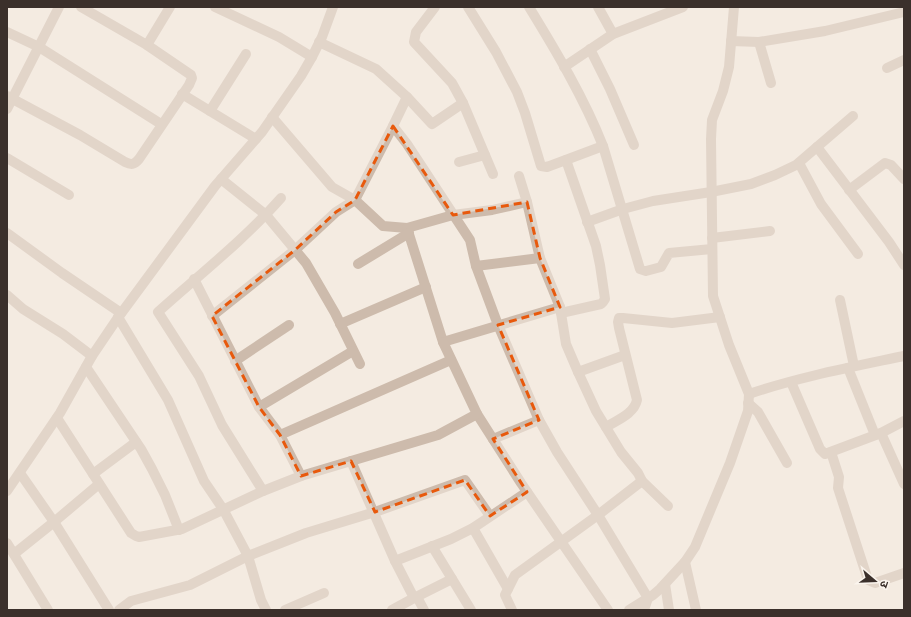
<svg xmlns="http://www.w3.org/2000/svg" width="911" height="617" viewBox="0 0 911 617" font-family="Figtree,'Noto Sans Devanagari',sans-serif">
	<rect width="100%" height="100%" fill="#f4ebe1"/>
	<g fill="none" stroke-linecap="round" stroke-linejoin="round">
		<g stroke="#cdbbac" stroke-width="10">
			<path d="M 215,7 L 279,37 L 312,57"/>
			<path d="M 435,7 L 416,32 L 414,42 L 452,83 L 463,103 L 493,174"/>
			<path d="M 468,7 L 496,52 L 517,92 L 525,113 L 541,166 L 547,167 L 603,146"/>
			<path d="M 529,7 C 556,51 584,98 603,146 L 640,269 L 646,271 L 661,267 L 669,253 L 712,249"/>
			<path d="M 598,7 L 613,34"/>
			<path d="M 7,32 L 39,47 L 161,124"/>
			<path d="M 731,41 L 759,42 L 825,31 L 904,12"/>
			<path d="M 319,42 L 376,69 L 407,97 L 432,124 L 463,103"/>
			<path d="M 759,42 L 771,83"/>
			<path d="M 147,45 L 170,7"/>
			<path d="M 590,49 L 610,89 L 634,145"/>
			<path d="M 564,67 L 613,34 L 683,7"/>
			<path d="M 887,68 L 904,60"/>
			<path d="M 182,94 L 256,139"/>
			<path d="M 7,96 L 80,135 L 125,162 C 131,165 134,165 139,159 L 189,85 L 192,78 L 191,75 L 147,45 L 81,7"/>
			<path d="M 7,109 L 59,7"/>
			<path d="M 210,111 L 246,54"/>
			<path d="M 272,117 L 332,187 L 355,200 L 383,226 L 407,228 L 443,342 L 560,307"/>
			<path d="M 393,126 L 407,144 L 470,240 L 476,266 L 498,325 L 539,420 L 557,452 L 598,515 L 648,598 L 644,610"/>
			<path d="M 817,147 L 889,242 L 904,265"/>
			<path d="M 7,158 L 69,195"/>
			<path d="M 459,162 L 485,155"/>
			<path d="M 799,163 L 821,204 L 858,254"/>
			<path d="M 519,176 L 527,202 L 540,258 L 560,307 L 566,344 L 578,372 L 596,411 L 621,452 L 638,473 L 642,481 L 668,506"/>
			<path d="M 221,179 L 266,215 L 306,263 L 335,313 L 360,364"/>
			<path d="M 849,190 L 885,163 L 891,165 L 904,179"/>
			<path d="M 587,222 L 623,209 L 653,201 L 711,192 L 751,184 L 775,175 L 796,165 L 853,116"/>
			<path d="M 407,228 L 453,215 L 492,210 L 527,202"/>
			<path d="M 7,233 L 62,273 L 121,313"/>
			<path d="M 712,238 L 770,231"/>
			<path d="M 358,264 L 409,233"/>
			<path d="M 476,266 L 540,258"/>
			<path d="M 194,279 L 259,407 L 280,435 L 301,476"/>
			<path d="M 7,295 L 23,309 L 63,334 L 92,356"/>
			<path d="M 840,300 L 854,366"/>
			<path d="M 561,313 L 601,304 L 603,302 L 605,299 L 600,265 L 596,246 L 566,160"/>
			<path d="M 212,316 L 295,250 L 336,212 L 355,200 L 393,126 L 407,97"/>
			<path d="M 118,317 L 168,400 L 204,481 L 223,509 L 248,556 L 261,600 L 266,610"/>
			<path d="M 340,324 L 426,287"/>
			<path d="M 235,361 L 289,325"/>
			<path d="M 86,367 L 141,449 L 152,469 L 165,495 L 179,530"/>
			<path d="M 848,368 L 875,435"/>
			<path d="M 578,372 L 625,355"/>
			<path d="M 791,382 L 820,449 L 825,454 L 881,433 L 904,421"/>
			<path d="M 749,394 C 799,377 852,367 904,356"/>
			<path d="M 748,403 L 758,412 L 787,463"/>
			<path d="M 259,407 L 353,351"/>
			<path d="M 477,414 L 521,483 L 608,610"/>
			<path d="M 57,418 L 131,533 L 136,536 L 139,537 L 182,529 L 263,491 L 301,476 L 438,435 L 477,414 L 443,342"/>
			<path d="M 606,427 C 617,420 634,414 637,400 L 619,328 L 618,322 L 619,318 L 623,318 L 672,323 L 720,317"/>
			<path d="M 881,433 L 904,484"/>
			<path d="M 280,435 L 451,360"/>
			<path d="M 493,439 L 539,420"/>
			<path d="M 831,452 L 839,477 L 838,488 L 868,580 L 875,583 L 904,573"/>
			<path d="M 351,461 L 395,561 L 414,598 L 392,610"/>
			<path d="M 20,473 L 54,522 L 109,610"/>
			<path d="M 93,474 L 136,442"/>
			<path d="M 7,491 L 60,413 L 92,356 L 117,319 L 215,186 L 262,132 L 301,76 L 312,57 L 322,37 L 333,7"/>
			<path d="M 263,491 L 222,425 L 199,376 L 158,312 C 199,275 244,240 281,198"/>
			<path d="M 473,528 L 508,589"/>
			<path d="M 7,543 L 48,610"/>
			<path d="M 432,546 L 471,610"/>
			<path d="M 14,554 L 54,522 L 99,484"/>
			<path d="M 395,561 L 451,539 L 473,528 L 527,492"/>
			<path d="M 685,562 L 696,610"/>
			<path d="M 665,584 L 669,610"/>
			<path d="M 417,597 L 424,610"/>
			<path d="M 414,598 L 452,579"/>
			<path d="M 119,610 L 131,601 L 190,585 L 248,556 L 306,533 L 375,512 L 465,480 L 490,516"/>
			<path d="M 285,610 L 324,593"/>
			<path d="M 512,610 L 505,595 L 515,575 L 598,515 L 642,481"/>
			<path d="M 629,610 L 653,595 L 660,589 L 685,562 L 695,547 L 730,463 L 748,411 L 749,394 L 729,345 L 713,296 L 711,139 L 712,120 L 723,91 L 729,67 L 734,7"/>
		</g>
	</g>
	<path d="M0 0H911V617H0ZM 393,126 L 453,215 L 527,202 L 540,258 L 560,307 L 498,325 L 539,420 L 493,439 L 527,492 L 490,516 L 465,480 L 375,512 L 351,461 L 301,476 L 280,435 L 259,407 L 212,316 L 295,250 L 336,212 L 355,200 Z" fill="#f4ebe1" fill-opacity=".55" fill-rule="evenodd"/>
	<path fill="none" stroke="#e8590c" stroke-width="3" stroke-dasharray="8 5" stroke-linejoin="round" d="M 393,126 L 453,215 L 527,202 L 540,258 L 560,307 L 498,325 L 539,420 L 493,439 L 527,492 L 490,516 L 465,480 L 375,512 L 351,461 L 301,476 L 280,435 L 259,407 L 212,316 L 295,250 L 336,212 L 355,200 Z"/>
	<rect width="911" height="617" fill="none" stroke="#3b302b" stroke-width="16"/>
	<g transform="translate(875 581) rotate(109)" stroke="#fbf5ee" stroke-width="3" paint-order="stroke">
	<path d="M0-3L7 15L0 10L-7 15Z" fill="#3b302b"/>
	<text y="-6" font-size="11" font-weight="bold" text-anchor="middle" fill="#3b302b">उ</text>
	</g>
</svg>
